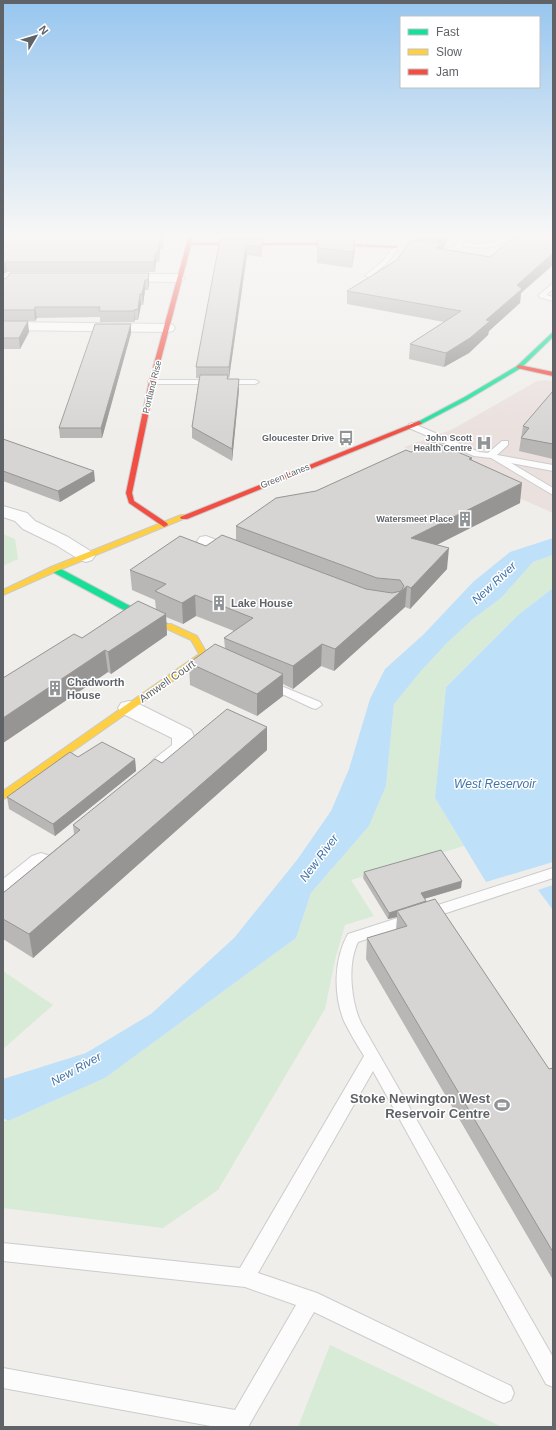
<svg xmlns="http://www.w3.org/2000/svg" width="556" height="1430" viewBox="0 0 556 1430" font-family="Helvetica,sans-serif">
	<rect width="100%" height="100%" fill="#efeeea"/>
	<path fill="#eae0de" d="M 545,380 L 553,381 L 553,513 L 404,447 L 451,430 L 537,381 Z"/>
	<g fill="#d8ebd6">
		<path d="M 3,534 L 15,539 L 18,559 L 3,566 Z"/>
		<path d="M 553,555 L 553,588 L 518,615 L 446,687 L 435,798 L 464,846 L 351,880 L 374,916 L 345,925 L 336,956 L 325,1009 L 218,1190 L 163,1228 L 3,1208 L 3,1121 L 8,1121 L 105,1078 L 296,938 L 311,893 L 369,826 L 386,786 L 394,704 L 421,671 L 447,643 L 473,619 L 501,598 L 533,562 Z"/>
		<path d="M 3,971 L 53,1005 L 3,1049 Z"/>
		<path d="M 330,1345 L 498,1425 L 503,1427 L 298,1427 Z"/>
	</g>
	<g fill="#bfe0f9">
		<path d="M 553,538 L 553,555 L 533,562 L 501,598 L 473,619 L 447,643 L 421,671 L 394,704 L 386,786 L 369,826 L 311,893 L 296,938 L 105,1078 L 8,1121 L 3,1118 L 3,1079 L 86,1053 L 151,1014 L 234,938 L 297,860 L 331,811 L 349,769 L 370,699 L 385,669 L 424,634 L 473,582 L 510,552 Z"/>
		<path d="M 553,588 L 553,862 L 486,882 L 435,798 L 446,687 L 518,615 Z"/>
		<path d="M 553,885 L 553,910 L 538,890 Z"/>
	</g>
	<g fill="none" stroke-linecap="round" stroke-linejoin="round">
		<defs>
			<g id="lane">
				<path d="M 267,235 L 273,235 L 271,243 L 268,245 L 265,243 Z"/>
				<path d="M 364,235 L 370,235 L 364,245 L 360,245 Z"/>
				<path d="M 461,235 L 467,235 L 462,243 C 475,244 489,246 501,239 L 498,235 L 504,235 L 507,239 C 495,251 477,248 462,246 L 461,248 L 436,255 L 398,249 L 388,262 L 370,277 L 365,276 L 384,260 L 394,246 L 436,251 L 456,246 L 455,244 Z"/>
				<path d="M 553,283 L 553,289 L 546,295 L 553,297 L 553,301 L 539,297 L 539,295 Z"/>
				<path d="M 149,380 L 255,380 L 259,382 L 255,384 L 152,384 L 148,382 Z"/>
				<path d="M 412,423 L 479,452 L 488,453 L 502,441 L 508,441 L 508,445 L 497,455 L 553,465 L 553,471 L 511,463 L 553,488 L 553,495 L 491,458 L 474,456 L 409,428 L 409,424 Z"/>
				<path d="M 269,681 L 320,702 L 322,705 L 316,709 L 312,708 L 265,686 L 263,684 Z"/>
				<path d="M 553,868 L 553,878 L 358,942 C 347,964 351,1001 361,1023 L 553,1357 L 553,1387 L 546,1384 L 373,1071 L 258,1273 L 317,1293 L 511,1386 L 514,1393 L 511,1400 L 504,1403 L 497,1400 L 314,1312 L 248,1427 L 216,1427 L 3,1388 L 3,1368 L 235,1410 L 296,1305 L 245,1287 L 3,1261 L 3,1243 L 240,1268 L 364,1056 C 357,1045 350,1033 344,1021 C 333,994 334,959 348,934 Z"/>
			</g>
			<g id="street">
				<path d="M 131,235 L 190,235 L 196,238 L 190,241 L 134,240 L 128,237 Z"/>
				<path d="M 118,274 L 179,274 L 185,278 L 179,282 L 114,281 L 112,278 Z"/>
				<path d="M 3,322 L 168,324 L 173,325 L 175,328 L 173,331 L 168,332 L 3,330 Z"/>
				<path d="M 3,506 L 27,513 L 35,521 L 68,537 L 92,552 L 95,556 L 92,560 L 86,562 L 80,560 L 56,545 L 23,529 L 15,521 L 3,517 Z"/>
				<path d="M 206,536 L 243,550 L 246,554 L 243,558 L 237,559 L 200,545 L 197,541 L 200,537 Z"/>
				<path d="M 129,701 L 137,703 L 191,730 C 194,735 196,742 194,748 C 191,755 169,772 162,772 C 159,772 156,771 153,770 L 149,765 L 153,760 L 172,745 L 172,738 L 121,713 L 118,708 L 121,703 Z"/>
				<path d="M 41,853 L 50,856 L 54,862 L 50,868 L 12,900 L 3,903 L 3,879 L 32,856 Z"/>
			</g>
			<g id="fast">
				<path d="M 553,332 L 553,337 L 521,368 L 467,400 L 421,424 L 416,423 L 463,398 L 517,366 Z"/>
				<path d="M 51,567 L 57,567 L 126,604 L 172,626 L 171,628 L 165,628 L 120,608 L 51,571 Z"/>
			</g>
			<g id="slow">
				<path d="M 181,515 L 187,515 L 188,517 L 57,571 L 3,595 L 3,590 L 51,567 Z"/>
				<path d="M 165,624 L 171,624 L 197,636 L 208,655 L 207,657 L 6,798 L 3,799 L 3,791 L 199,654 L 191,640 L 165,628 L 164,626 Z"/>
			</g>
			<g id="jam">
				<path d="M 189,235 L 193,235 L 191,243 L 329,243 L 396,246 L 398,247 L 396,248 L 329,245 L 191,245 L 155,382 L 132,493 L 134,501 L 167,523 L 168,525 L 164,527 L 129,503 L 126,493 L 149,382 Z"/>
				<path d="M 519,365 L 553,372 L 553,376 L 517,368 L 517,366 Z"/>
				<path d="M 419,421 L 422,423 L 421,424 L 187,519 L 181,519 L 180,517 Z"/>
			</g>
		</defs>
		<use href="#lane" stroke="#cbcccc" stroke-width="2"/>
		<use href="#street" stroke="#cbcccc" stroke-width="2"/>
		<use href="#fast" stroke="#cacacb" stroke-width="2"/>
		<use href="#slow" stroke="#cacacb" stroke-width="2"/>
		<use href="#jam" stroke="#cacacb" stroke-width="2"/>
		<use href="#lane" fill="#fdfcfc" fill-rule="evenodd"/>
		<use href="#street" fill="#fdfcfc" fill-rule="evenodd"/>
		<use href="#fast" fill="#16e098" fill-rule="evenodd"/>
		<use href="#slow" fill="#ffcf43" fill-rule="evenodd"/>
		<use href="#jam" fill="#f24e42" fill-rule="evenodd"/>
	</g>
	<g fill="#b8b7b5">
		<path d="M 3,235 L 163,235 L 163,249 L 160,249 L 159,262 L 156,262 L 155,272 L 7,272 L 3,274 Z"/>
		<path d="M 227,235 L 263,235 L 262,257 L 247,255 L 229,378 L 228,378 L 228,379 L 239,390 L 232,461 L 192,438 L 192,427 L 199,378 L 196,378 L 196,367 L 227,239 Z"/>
		<path d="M 320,235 L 357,235 L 356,241 L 355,241 L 355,250 L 352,268 L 317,263 L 317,248 Z"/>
		<path d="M 415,235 L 447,235 L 446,244 L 444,247 L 440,249 L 490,257 L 553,235 L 553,265 L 521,293 L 520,303 L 489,331 L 488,335 L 469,353 L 444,367 L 409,359 L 410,344 L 444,322 L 347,304 L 347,291 L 397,260 L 414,240 Z"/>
		<path d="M 149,273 L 149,284 L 148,290 L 145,290 L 143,305 L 141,305 L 138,320 L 135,320 L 134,322 L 100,322 L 100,317 L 37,318 L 35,321 L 20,321 L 29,332 L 20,349 L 3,349 L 3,279 Z"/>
		<path d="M 131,333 L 102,438 L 60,438 L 59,428 Z"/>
		<path d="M 553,391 L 553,459 L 519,451 L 523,426 Z"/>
		<path d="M 3,439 L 95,481 L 60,502 L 3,481 Z"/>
		<path d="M 411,452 L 472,458 L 472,461 L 520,503 L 436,545 L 447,569 L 410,609 L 405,607 L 334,671 L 321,666 L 293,689 L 283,684 L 283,696 L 257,716 L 190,685 L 189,663 L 225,648 L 224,638 L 234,631 L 196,616 L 183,624 L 166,617 L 167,635 L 111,674 L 108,672 L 3,743 L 3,678 L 82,638 L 156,609 L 155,600 L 132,590 L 130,570 L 206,546 L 236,540 L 236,526 L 316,491 Z"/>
		<path d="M 267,750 L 33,958 L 3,939 L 3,893 L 74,834 L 73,825 L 162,763 Z"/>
		<path d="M 78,757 L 135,759 L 136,771 L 55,836 L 9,809 L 7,797 Z"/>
		<path d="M 364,872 L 461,888 L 424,899 L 426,902 L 549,1069 L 553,1068 L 553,1280 L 366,959 L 367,938 L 396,930 L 397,917 L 388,919 L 363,878 Z"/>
	</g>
	<g fill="#969594">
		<path d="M 163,235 L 163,249 L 162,240 Z"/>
		<path d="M 355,235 L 355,250 L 352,268 L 353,252 Z"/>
		<path d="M 437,235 L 447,235 L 446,244 L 444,247 L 440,249 L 439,256 L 436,249 Z"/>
		<path d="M 160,240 L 160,249 L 159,262 L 158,252 Z"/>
		<path d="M 246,245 L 247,255 L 229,378 L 229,367 Z"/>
		<path d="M 156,252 L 156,262 L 155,272 L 154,262 Z"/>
		<path d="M 553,253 L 553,265 L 521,293 L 520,303 L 489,331 L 488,335 L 469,353 L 444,367 L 446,353 L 486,320 L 517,285 Z"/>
		<path d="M 6,262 L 7,272 L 3,274 L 3,263 Z"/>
		<path d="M 149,273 L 149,284 L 148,290 L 148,280 Z"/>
		<path d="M 145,280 L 145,290 L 143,305 L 142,294 Z"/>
		<path d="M 140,294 L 141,305 L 138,320 L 138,309 Z"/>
		<path d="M 35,307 L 37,318 L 35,321 L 34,310 Z"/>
		<path d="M 134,310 L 135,320 L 134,322 Z"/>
		<path d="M 28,321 L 29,332 L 20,349 L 19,338 Z"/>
		<path d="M 131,324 L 131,333 L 102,438 L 101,428 Z"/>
		<path d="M 239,379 L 239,390 L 232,461 L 232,449 Z"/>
		<path d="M 94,471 L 95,481 L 60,502 L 58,491 Z"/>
		<path d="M 522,483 L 520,503 L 409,559 L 411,538 Z"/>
		<path d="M 449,548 L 447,569 L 410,609 L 411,588 Z"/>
		<path d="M 407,586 L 405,607 L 334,671 L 335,649 Z"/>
		<path d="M 195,595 L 196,616 L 183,624 L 182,603 Z"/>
		<path d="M 166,614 L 167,635 L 111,674 L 108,652 Z"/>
		<path d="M 322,644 L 321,666 L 293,689 L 293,666 Z"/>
		<path d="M 105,650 L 108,672 L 3,743 L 3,718 Z"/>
		<path d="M 283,674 L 283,696 L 257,716 L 257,694 Z"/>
		<path d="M 267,727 L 267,750 L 33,958 L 29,934 Z"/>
		<path d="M 135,759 L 136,771 L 55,836 L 53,824 Z"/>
		<path d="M 462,881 L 461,888 L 420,900 L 421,893 Z"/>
		<path d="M 426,901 L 425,908 L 397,911 L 397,917 L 388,919 L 389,913 Z"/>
	</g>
	<g fill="#d6d5d3" stroke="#969594">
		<path d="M 3,235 L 163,235 L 162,240 L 160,240 L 158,252 L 156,252 L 154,262 L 6,262 L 3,263 Z"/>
		<path d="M 320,235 L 355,235 L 353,252 L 317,248 Z"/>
		<path d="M 517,235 L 553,235 L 553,253 L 517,285 L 522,289 L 486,320 L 490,321 L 470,338 L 446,353 L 410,344 L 461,311 L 347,291 L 397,260 L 411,240 L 440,243 L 436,248 L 490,257 Z"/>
		<path d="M 220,239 L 262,239 L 262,247 L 246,245 L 229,367 L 196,367 Z"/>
		<path d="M 10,273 L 149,273 L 148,280 L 145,280 L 142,294 L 140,294 L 138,309 L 134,310 L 134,311 L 99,311 L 100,307 L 35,307 L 34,310 L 3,310 L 3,279 L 7,278 Z"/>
		<path d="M 3,321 L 28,321 L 19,338 L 3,338 Z"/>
		<path d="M 95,324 L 131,324 L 101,428 L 59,428 Z"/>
		<path d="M 200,375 L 228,375 L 227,379 L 239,379 L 232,449 L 192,427 Z"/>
		<path d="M 553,391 L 553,444 L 521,438 L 529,428 L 523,426 Z"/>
		<path d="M 3,439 L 94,471 L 58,491 L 3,471 Z"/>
		<path d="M 434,442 L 472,458 L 469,459 L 522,483 L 411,538 L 449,548 L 411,588 L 407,586 L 335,649 L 322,644 L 293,666 L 224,638 L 253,618 L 195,595 L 182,603 L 155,591 L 166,584 L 130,570 L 180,536 L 206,546 L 222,535 L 366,589 L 392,593 L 401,591 L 404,586 L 400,580 L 377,578 L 236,526 L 276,498 L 316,491 L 406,450 L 411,452 Z"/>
		<path d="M 138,601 L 166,614 L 108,652 L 105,650 L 3,718 L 3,678 L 74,634 L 82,638 Z"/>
		<path d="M 215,644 L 283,674 L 257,694 L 189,663 Z"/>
		<path d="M 227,709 L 267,727 L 29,934 L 3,919 L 3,893 L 80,830 L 73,825 L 155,759 L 162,763 Z"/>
		<path d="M 102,742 L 135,759 L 53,824 L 7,797 L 70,752 L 78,757 Z"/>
		<path d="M 441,850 L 462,881 L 421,893 L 426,901 L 389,913 L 364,872 Z"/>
		<path d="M 435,899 L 549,1069 L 553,1068 L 553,1252 L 367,938 L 407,926 L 397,911 Z"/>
	</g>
	<linearGradient id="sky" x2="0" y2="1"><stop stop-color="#97c6ef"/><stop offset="0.54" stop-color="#f8f7f6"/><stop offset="1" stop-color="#f8f7f6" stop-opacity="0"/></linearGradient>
	<rect width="556" height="435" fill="url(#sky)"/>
	<defs>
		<symbol id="bus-bare" viewBox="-9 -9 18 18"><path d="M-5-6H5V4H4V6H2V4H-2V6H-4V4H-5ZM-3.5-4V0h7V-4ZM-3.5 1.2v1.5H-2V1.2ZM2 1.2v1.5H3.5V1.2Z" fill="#919496" stroke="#fff" stroke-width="2.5" paint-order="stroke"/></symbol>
		<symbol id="hospital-bare" viewBox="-9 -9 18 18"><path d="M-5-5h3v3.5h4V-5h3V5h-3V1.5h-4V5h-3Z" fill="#919496" stroke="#fff" stroke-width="2.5" paint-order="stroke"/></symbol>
		<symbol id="building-bare" viewBox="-9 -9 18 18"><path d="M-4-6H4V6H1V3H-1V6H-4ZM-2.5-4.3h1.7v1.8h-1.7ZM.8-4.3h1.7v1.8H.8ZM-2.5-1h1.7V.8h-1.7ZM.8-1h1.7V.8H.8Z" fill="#919496" stroke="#fff" stroke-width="2.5" paint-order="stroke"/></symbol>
		<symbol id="stadium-bare" viewBox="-9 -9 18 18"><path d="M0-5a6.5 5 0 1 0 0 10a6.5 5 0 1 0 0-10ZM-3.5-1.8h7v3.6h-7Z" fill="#919496" stroke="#fff" stroke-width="2.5" paint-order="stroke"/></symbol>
	</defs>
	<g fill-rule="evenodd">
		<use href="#bus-bare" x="335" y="427" width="22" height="22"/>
		<use href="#hospital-bare" x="473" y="432" width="22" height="22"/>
		<use href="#building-bare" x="454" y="508" width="22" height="22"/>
		<use href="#building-bare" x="208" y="592" width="22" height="22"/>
		<use href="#building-bare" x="44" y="677" width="22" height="22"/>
		<use href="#stadium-bare" x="491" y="1094" width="22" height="22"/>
	</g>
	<g text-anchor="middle" stroke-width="3" stroke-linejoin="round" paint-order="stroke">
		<g font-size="9" fill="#5f6368" stroke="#fff">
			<text transform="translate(152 387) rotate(-76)" y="3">Portland Rise</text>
			<text transform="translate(285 476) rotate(-22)" y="3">Green Lanes</text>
		</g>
		<g font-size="9" font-weight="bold" fill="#5f6368" stroke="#fff" text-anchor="end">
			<text x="334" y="441">Gloucester Drive</text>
			<text x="472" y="441">John Scott<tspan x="472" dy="10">Health Centre</tspan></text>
			<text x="453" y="522">Watersmeet Place</text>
		</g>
		<g font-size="11" font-weight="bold" fill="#5f6368" stroke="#fff" text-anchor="start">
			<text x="231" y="607">Lake House</text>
			<text x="67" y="686">Chadworth<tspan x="67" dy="13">House</tspan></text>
		</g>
		<g font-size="11" fill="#5f6368" stroke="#fff">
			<text transform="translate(167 681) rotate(-35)" y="4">Amwell Court</text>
		</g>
		<g font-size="12" font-style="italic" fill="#4174aa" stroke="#fff">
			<text transform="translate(494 583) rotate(-43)" y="4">New River</text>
			<text x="495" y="788">West Reservoir</text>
			<text transform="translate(319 858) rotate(-53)" y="4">New River</text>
			<text transform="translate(76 1069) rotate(-29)" y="4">New River</text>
		</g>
		<g font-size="13" font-weight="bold" fill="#5f6368" stroke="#fff" text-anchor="end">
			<text x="490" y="1103">Stoke Newington West<tspan x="490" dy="15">Reservoir Centre</tspan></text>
		</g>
	</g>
	<rect width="556" height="1430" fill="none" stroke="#5f6368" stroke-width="8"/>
	<rect x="400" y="16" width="140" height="72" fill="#ffffff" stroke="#bfc1c3"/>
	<rect x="408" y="29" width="20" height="6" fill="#16e098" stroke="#bfc1c3"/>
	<text x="436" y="36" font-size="12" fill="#5f6368">Fast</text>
	<rect x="408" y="49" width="20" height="6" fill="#ffcf43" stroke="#bfc1c3"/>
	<text x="436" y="56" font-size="12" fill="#5f6368">Slow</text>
	<rect x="408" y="69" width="20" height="6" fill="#f24e42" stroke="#bfc1c3"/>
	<text x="436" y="76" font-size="12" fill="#5f6368">Jam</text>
	<g transform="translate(36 36) rotate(52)" stroke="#ffffff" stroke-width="3" paint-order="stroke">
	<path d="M0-3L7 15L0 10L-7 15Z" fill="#5f6368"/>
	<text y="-6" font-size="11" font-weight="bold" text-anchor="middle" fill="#5f6368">N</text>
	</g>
</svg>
